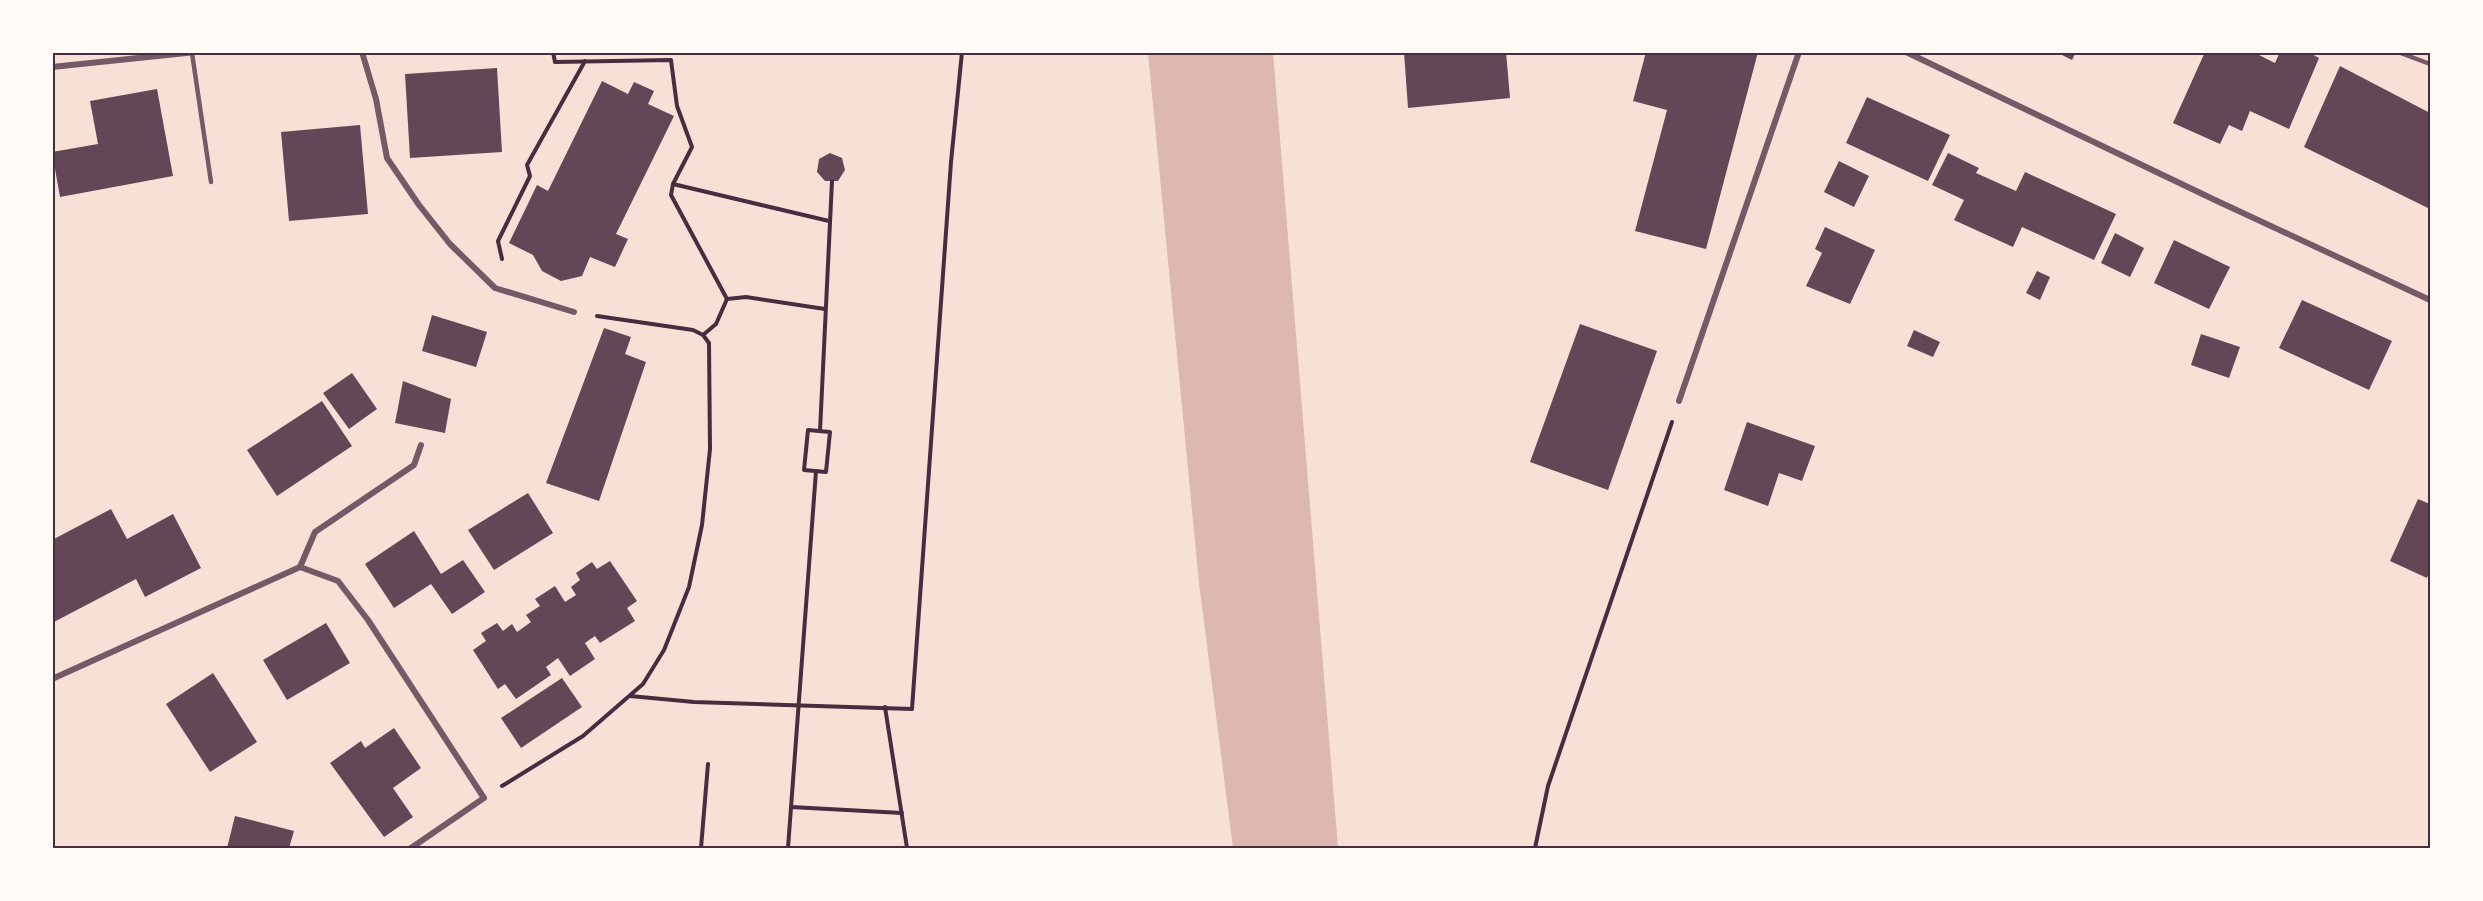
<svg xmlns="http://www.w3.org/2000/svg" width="2483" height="901" viewBox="0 0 2483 901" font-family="Mulish,sans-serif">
	<rect width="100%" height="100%" fill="#f7e1d7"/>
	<path fill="#dcb8b0" d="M 1148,53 L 1273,53 L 1338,848 L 1233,848 L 1199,583 Z"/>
	<g fill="#644757">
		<path d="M 1404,52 L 1506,52 L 1510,98 L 1408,108 Z"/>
		<path d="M 1646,52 L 1758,52 L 1706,249 L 1635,231 L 1667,110 L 1633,101 Z"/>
		<path d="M 2056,52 L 2076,52 L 2072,60 Z"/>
		<path d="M 2205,52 L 2253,52 L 2275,63 L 2280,52 L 2308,52 L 2319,58 L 2289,129 L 2250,111 L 2242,131 L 2229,125 L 2220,144 L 2173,123 Z"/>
		<path d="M 2340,66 L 2430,113 L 2430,209 L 2304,147 Z"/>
		<path d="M 497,68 L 502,152 L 410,158 L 405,74 Z"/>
		<path d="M 602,81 L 628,94 L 634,82 L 654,91 L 648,104 L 674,116 L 616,234 L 628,239 L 615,267 L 590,257 L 582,276 L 561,281 L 542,271 L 533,255 L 509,243 L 537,185 L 548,191 Z"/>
		<path d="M 157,89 L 173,176 L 60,197 L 52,152 L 98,144 L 90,101 Z"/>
		<path d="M 1867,97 L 1950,135 L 1928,181 L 1846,143 Z"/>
		<path d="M 360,125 L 368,214 L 289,221 L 281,132 Z"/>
		<path d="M 830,153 L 842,158 L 845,170 L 838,181 L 825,181 L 817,172 L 819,159 Z"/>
		<path d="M 1948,153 L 1979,168 L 1976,173 L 2016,191 L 2025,172 L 2116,214 L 2094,260 L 2022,227 L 2013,247 L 1954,220 L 1964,200 L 1932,185 Z"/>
		<path d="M 1839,161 L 1869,176 L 1854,207 L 1824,192 Z"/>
		<path d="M 1825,227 L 1875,250 L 1850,304 L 1806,286 L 1822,253 L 1815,249 Z"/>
		<path d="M 2115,233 L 2144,248 L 2130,277 L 2101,263 Z"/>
		<path d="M 2174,240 L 2230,267 L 2209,309 L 2154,283 Z"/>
		<path d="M 2037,271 L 2050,277 L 2040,300 L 2026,293 Z"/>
		<path d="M 2302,300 L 2392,341 L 2369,390 L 2279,348 Z"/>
		<path d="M 432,315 L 487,332 L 476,367 L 422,351 Z"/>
		<path d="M 1580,324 L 1657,351 L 1608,490 L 1530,462 Z"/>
		<path d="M 604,328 L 631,337 L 625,354 L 646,362 L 599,501 L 546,483 Z"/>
		<path d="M 1914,330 L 1940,342 L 1933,357 L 1907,346 Z"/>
		<path d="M 2201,334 L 2240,347 L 2229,378 L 2191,365 Z"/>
		<path d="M 352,373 L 377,409 L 349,429 L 323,393 Z"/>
		<path d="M 403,381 L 451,399 L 445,433 L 395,423 Z"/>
		<path d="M 322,401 L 352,446 L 277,496 L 247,450 Z"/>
		<path d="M 1747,422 L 1815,446 L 1802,481 L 1779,473 L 1768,506 L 1724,490 Z"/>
		<path d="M 528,493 L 553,533 L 494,570 L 468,530 Z"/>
		<path d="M 2418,499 L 2430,504 L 2430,570 L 2427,578 L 2390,561 Z"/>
		<path d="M 111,509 L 127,539 L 173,514 L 201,568 L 145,597 L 136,579 L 52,623 L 52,540 Z"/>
		<path d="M 414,531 L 441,574 L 463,560 L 485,592 L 452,614 L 431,584 L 394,608 L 365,564 Z"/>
		<path d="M 610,561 L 637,601 L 627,608 L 635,621 L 600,643 L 595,636 L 585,643 L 595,659 L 570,676 L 558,658 L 546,667 L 551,675 L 516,699 L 505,684 L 498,689 L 473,650 L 486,641 L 481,633 L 497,623 L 503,631 L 512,624 L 517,632 L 531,622 L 526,615 L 540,606 L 535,599 L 555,586 L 565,602 L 576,595 L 571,587 L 580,580 L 576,573 L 592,562 L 597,569 Z"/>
		<path d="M 326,623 L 350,663 L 287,700 L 263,660 Z"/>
		<path d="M 213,673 L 257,742 L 210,772 L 166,704 Z"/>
		<path d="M 562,678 L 582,707 L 521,748 L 501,718 Z"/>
		<path d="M 394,728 L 421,768 L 393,788 L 413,817 L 384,837 L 330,763 L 361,741 L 365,748 Z"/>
		<path d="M 235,816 L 294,831 L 289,848 L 227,848 Z"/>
	</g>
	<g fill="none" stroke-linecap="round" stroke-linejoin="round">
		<g stroke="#4a2c40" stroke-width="4">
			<path d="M 553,52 L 555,62 L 671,60 L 677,106 L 692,147 L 673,184"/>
			<path d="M 502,259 L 498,241 L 530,176 L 527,165 L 585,61"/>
			<path d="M 727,299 L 671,195 L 673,184 L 829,221"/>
			<path d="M 703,335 L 716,324 L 727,299 L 746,297 L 825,309"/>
			<path d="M 808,430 L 830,432 L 826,472 L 804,470 Z"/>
			<path d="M 820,431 L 832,181"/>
			<path d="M 630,696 L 694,702 L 912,709 L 951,162 L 962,52"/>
			<path d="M 885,707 L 907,848"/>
			<path d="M 502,786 L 583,736 L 643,684 L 664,650 L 689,587 L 702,525 L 710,449 L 709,343 L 703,335 L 693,330 L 597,316"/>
			<path d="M 791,807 L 902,813"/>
			<path d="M 701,848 L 708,764"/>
			<path d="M 788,848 L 816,471"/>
			<path d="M 1535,848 L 1548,786 L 1672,422"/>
		</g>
		<g stroke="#755966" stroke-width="4.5">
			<path d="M 2398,52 L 2430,64"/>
			<path d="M 192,53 L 211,182"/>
		</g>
		<g stroke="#755966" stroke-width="6">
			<path d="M 362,52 L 376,99 L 387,158 L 419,205 L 450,244 L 495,288 L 574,312"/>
			<path d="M 1906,52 L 2215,200 L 2430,300"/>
			<path d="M 52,67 L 196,52"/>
			<path d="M 1679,401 L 1799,52"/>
			<path d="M 300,567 L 315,532 L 414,465 L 421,445"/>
			<path d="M 52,679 L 300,567 L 338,581 L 368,620 L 484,798 L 411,848"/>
		</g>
	</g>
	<rect width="2483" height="901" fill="none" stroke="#fffaf5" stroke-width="108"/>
	<rect x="54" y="54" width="2375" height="793" fill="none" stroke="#4a2c40" stroke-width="2"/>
</svg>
